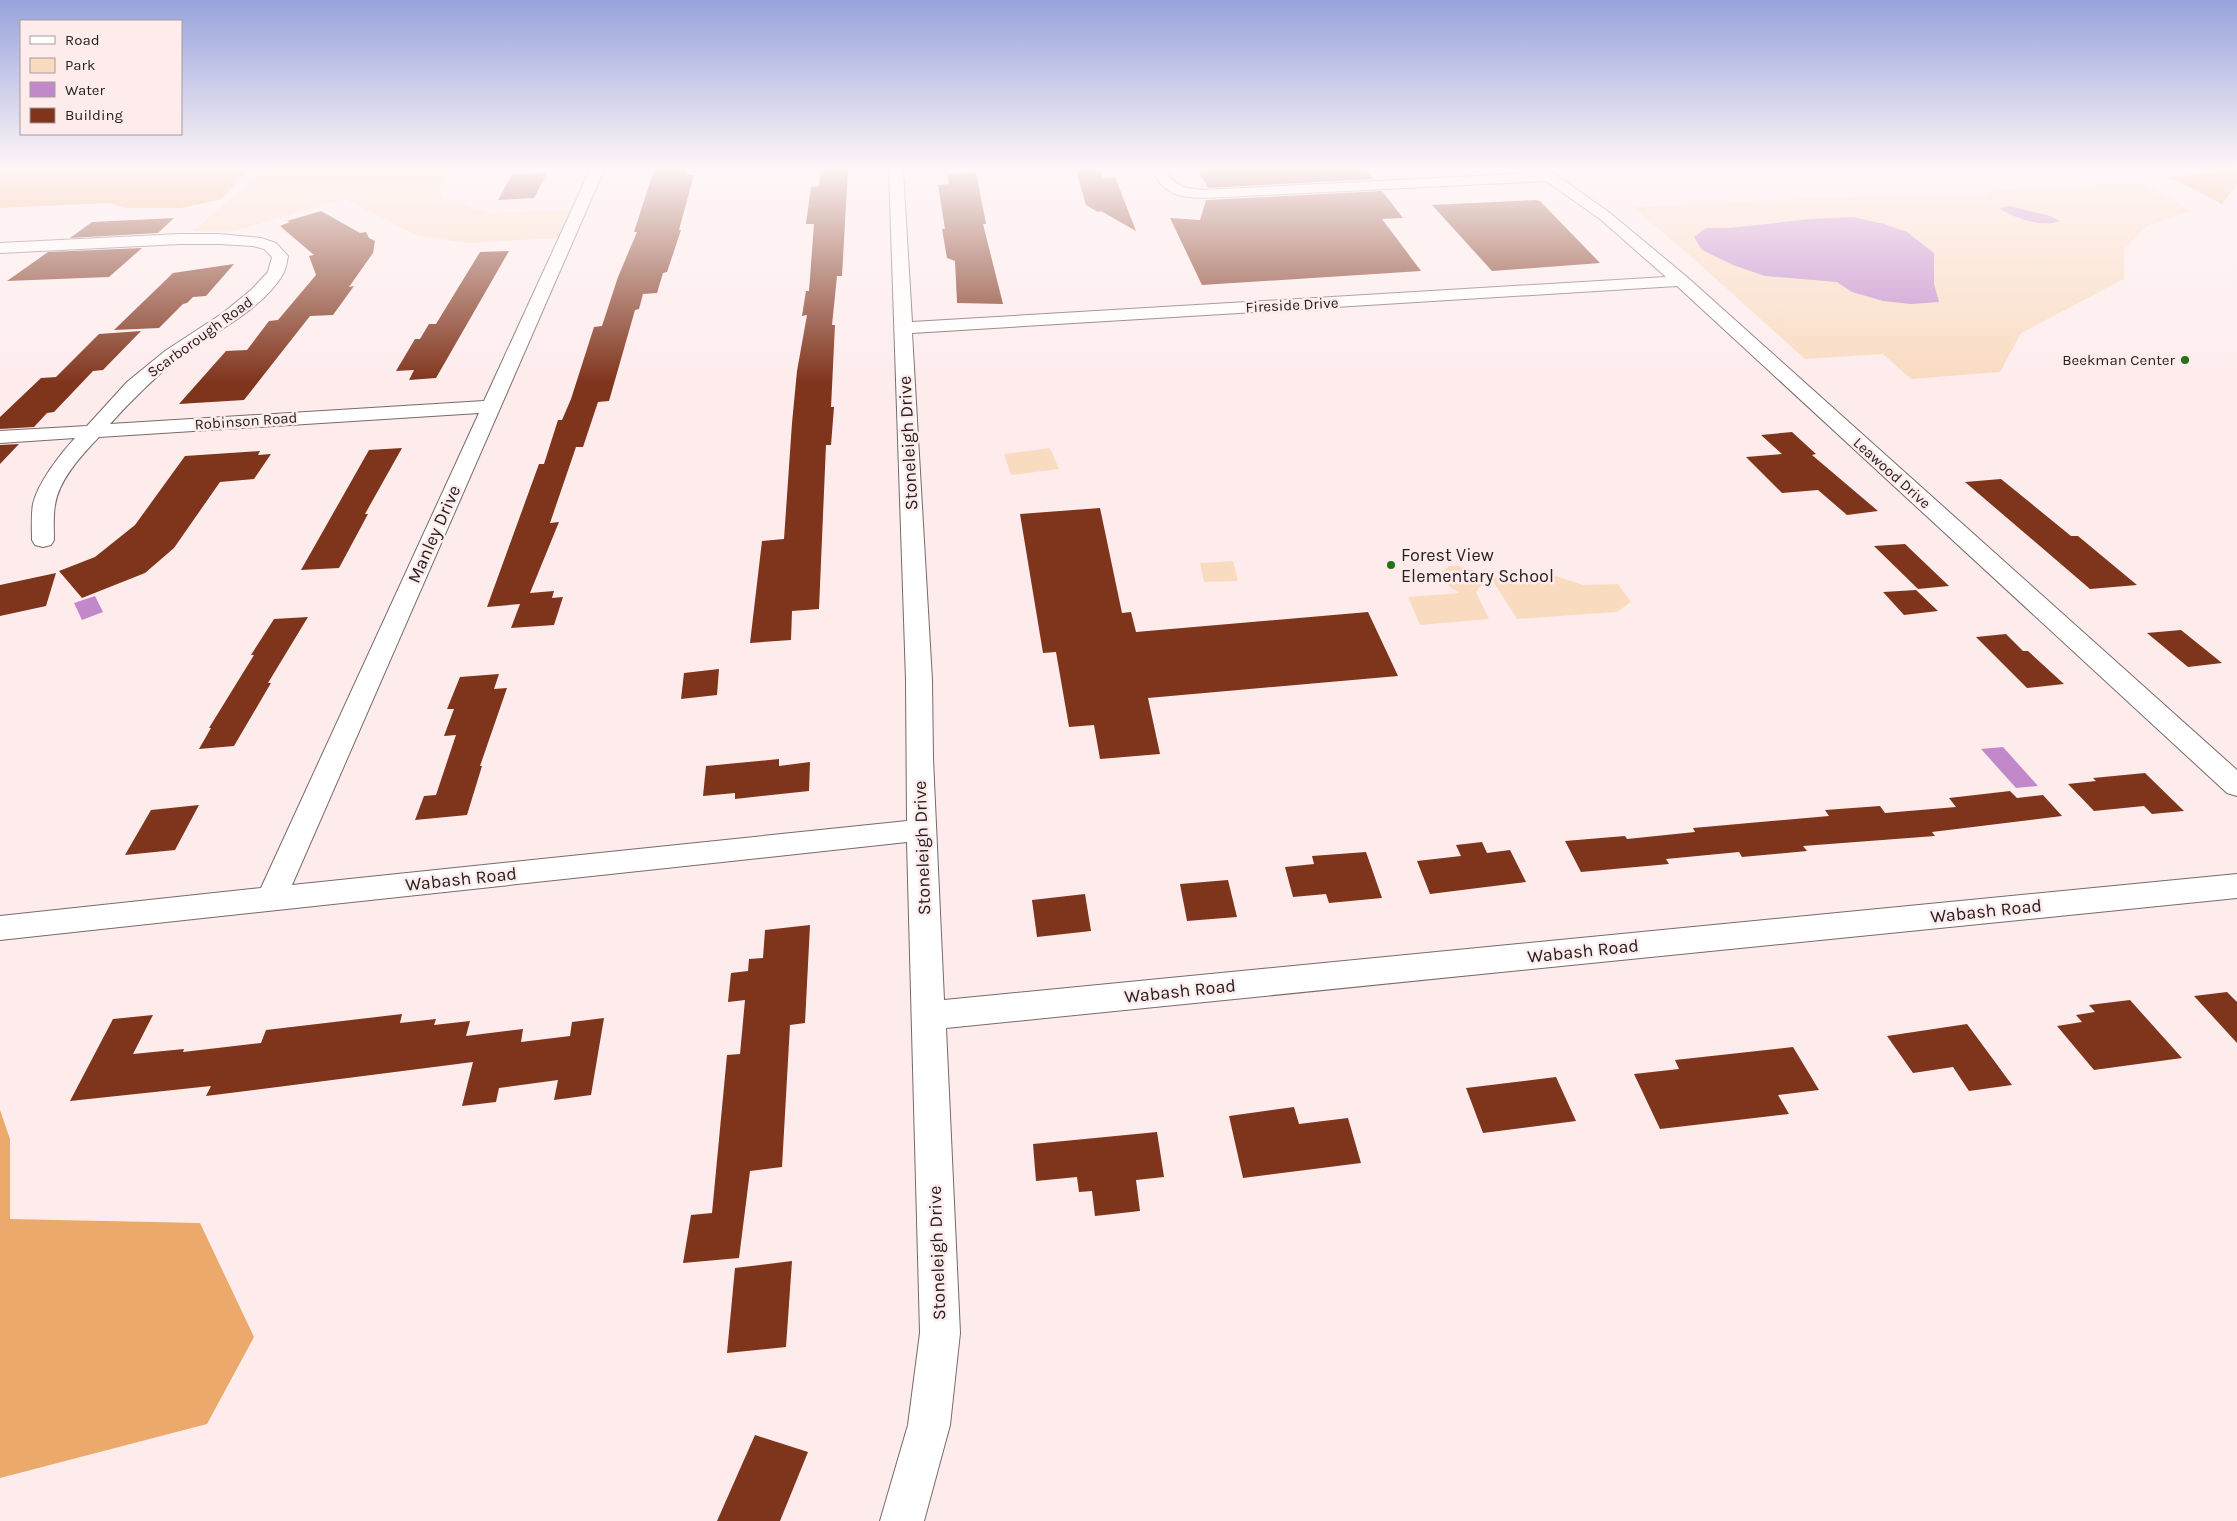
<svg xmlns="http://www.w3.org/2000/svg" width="2237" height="1521" viewBox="0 0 2237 1521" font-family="Karla,sans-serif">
	<rect width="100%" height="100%" fill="#feeced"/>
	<g fill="#f9dbc0">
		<path d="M 264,170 L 446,170 L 442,198 L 490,213 L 570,210 L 559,238 L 470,243 L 418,236 L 345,199 L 234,231 L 193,231 Z"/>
		<path d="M 2141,183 L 2193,211 L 2147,226 L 2124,250 L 2124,279 L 2021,333 L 2000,372 L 1911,379 L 1883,354 L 1805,359 L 1687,253 L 1633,207 L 1846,197 L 1986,195 L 1989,191 Z"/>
		<path d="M 1050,448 L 1059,469 L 1011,475 L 1004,454 Z"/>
		<path d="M 1233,561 L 1238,581 L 1204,582 L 1200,563 Z"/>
		<path d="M 1450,566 L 1458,566 L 1475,571 L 1482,584 L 1476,592 L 1489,619 L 1420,625 L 1408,597 L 1460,593 L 1451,588 L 1442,577 L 1442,571 Z"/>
		<path d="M 1547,573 L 1583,585 L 1618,584 L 1631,602 L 1617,612 L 1517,619 L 1491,578 Z"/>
	</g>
	<g fill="#ebaa6b">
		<path d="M 0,170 L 248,170 L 222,199 L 181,208 L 126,208 L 109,203 L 0,208 Z"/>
		<path d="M 2232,171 L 2237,174 L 2237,184 L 2222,204 L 2168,177 Z"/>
		<path d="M 0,1110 L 10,1139 L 10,1219 L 200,1223 L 254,1337 L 207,1424 L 0,1478 Z"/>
	</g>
	<g fill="#c189ca">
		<path d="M 2009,206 L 2050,216 L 2060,221 C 2043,228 2013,218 1999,208 Z"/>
		<path d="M 1853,217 L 1884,224 L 1907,232 L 1934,253 L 1934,284 L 1939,302 L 1911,304 L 1883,301 L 1852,292 L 1837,282 L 1765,276 L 1733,265 L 1702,250 L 1694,237 L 1706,228 L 1729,228 L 1811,219 Z"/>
		<path d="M 95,596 L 103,612 L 82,620 L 74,603 Z"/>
		<path d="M 2003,747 L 2038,786 L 2016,788 L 1981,749 Z"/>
	</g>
	<g fill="#7f341c">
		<path d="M 654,170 L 688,170 L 687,175 L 694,175 L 679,230 L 681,230 L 667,272 L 663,273 L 657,293 L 643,294 L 639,309 L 635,310 L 609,401 L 598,402 L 583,447 L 576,447 L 550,523 L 559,522 L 530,593 L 554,591 L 552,598 L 563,597 L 554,625 L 511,628 L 520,604 L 487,607 L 539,464 L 544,464 L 558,420 L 562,420 L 571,399 L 594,327 L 602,326 L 618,277 L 637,232 L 634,232 Z"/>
		<path d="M 821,170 L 848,170 L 842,276 L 837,276 L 832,325 L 835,325 L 831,407 L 834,407 L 831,445 L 826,445 L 819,609 L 792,611 L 791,640 L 750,643 L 762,541 L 784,539 L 792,423 L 797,371 L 807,315 L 802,316 L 806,291 L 809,291 L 814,224 L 806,224 L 811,187 L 819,186 Z"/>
		<path d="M 1076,170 L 1100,170 L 1103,178 L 1115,177 L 1136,231 L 1101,211 L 1098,212 L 1086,205 Z"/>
		<path d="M 1198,170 L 1365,170 L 1373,179 L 1208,188 Z"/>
		<path d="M 976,172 L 986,224 L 983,224 L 1003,304 L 957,303 L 955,261 L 947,258 L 942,229 L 945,229 L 938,185 L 949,184 L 947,174 Z"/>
		<path d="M 547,173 L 534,198 L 498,200 L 512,174 Z"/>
		<path d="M 1382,191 L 1403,218 L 1382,219 L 1421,271 L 1202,285 L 1170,218 L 1200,220 L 1206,200 Z"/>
		<path d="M 1536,200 L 1540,201 L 1600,263 L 1492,271 L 1432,205 Z"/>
		<path d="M 321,211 L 360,233 L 366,232 L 369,238 L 375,241 L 373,253 L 349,287 L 354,286 L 333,315 L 310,316 L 244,400 L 179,404 L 226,351 L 247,350 L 269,321 L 278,320 L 316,275 L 309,256 L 314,255 L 280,226 L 290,222 L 287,221 Z"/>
		<path d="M 174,218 L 158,233 L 70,238 L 92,222 Z"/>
		<path d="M 142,248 L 109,277 L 7,281 L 48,252 Z"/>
		<path d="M 509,251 L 436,378 L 409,380 L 414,370 L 396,371 L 415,339 L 420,339 L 429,324 L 436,324 L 480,252 Z"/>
		<path d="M 234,264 L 206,296 L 193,297 L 187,303 L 183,304 L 159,328 L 114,330 L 173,273 Z"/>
		<path d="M 141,331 L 103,370 L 93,371 L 54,412 L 47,413 L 34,427 L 0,429 L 0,417 L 41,378 L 56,377 L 99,334 Z"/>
		<path d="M 1792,432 L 1816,454 L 1812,455 L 1878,511 L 1847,515 L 1818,490 L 1782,493 L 1746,457 L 1782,454 L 1761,435 Z"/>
		<path d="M 19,444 L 0,464 L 0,445 Z"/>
		<path d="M 402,448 L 365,514 L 368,514 L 339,568 L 301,570 L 369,450 Z"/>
		<path d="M 260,451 L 258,455 L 271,454 L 254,479 L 220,482 L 174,548 L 145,573 L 82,598 L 59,571 L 95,557 L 135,525 L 185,456 Z"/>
		<path d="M 2001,479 L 2071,536 L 2078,536 L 2137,585 L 2090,589 L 1965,482 Z"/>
		<path d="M 1100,508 L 1122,613 L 1131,612 L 1136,632 L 1368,612 L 1398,676 L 1148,698 L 1160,754 L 1100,759 L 1094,725 L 1069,727 L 1056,652 L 1043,653 L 1020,514 Z"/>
		<path d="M 1905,544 L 1949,586 L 1918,589 L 1874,546 Z"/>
		<path d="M 56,573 L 46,606 L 0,616 L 0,585 Z"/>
		<path d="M 1916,590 L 1938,611 L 1904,615 L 1883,592 Z"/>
		<path d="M 308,617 L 268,683 L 271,683 L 234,746 L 199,749 L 211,728 L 209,728 L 254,655 L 251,655 L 274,619 Z"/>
		<path d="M 2181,630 L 2222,663 L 2188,667 L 2147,633 Z"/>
		<path d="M 2006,634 L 2023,651 L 2028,651 L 2064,684 L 2027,688 L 1976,637 Z"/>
		<path d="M 719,669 L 717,695 L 681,699 L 684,673 Z"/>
		<path d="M 499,674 L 494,689 L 507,688 L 480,766 L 482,766 L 467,815 L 415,820 L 424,796 L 436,795 L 456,735 L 444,736 L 454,709 L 447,709 L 460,677 Z"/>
		<path d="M 779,759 L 779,766 L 810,762 L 809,791 L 735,799 L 735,793 L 703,796 L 706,766 Z"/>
		<path d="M 2145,773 L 2184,811 L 2152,814 L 2144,806 L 2094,811 L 2068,784 L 2096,781 L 2093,778 Z"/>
		<path d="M 2010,791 L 2017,798 L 2043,795 L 2062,816 L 1932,832 L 1935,836 L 1803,846 L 1807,851 L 1742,857 L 1739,852 L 1666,859 L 1669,864 L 1581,872 L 1565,841 L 1625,836 L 1627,839 L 1695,832 L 1693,828 L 1829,816 L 1825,810 L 1880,806 L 1885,813 L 1956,807 L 1949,798 Z"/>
		<path d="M 199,805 L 175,850 L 125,855 L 151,810 Z"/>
		<path d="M 1482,842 L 1487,853 L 1510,850 L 1526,882 L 1430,894 L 1417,861 L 1461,856 L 1456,845 Z"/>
		<path d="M 1366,852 L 1382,898 L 1329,903 L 1326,894 L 1293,897 L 1285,867 L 1314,864 L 1312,856 Z"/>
		<path d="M 1228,880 L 1237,917 L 1187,921 L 1180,884 Z"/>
		<path d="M 1085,894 L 1091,931 L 1037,937 L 1032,900 Z"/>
		<path d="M 810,925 L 805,1023 L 790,1025 L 782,1167 L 750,1171 L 739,1258 L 683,1263 L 691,1215 L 712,1213 L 727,1055 L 740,1054 L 745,1000 L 728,1002 L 731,973 L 748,971 L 749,959 L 763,958 L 765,930 Z"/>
		<path d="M 2227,992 L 2237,1002 L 2237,1043 L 2194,996 Z"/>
		<path d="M 2130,1000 L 2182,1058 L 2094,1070 L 2057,1026 L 2082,1022 L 2076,1015 L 2095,1012 L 2089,1005 Z"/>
		<path d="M 402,1014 L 400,1023 L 436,1019 L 434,1025 L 470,1021 L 466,1036 L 523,1029 L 521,1042 L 570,1036 L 572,1022 L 604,1018 L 591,1095 L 554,1100 L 558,1080 L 499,1088 L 496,1102 L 462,1106 L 473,1062 L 206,1096 L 211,1086 L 70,1101 L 113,1019 L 153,1015 L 133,1054 L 184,1049 L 183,1052 L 261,1043 L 266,1030 Z"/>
		<path d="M 1967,1024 L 2012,1085 L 1969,1091 L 1953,1067 L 1913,1073 L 1887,1036 Z"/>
		<path d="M 1793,1047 L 1819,1090 L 1778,1095 L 1789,1114 L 1660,1129 L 1634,1074 L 1679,1069 L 1675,1060 Z"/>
		<path d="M 1556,1077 L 1576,1121 L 1483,1133 L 1466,1088 Z"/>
		<path d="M 1294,1107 L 1299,1124 L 1348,1118 L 1361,1163 L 1243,1178 L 1229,1116 Z"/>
		<path d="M 1157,1132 L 1164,1177 L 1136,1180 L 1140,1211 L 1095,1216 L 1092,1191 L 1079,1192 L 1077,1177 L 1036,1181 L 1033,1144 Z"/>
		<path d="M 792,1261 L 786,1347 L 727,1353 L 735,1268 Z"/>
		<path d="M 755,1435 L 808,1452 L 780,1521 L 717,1521 Z"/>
	</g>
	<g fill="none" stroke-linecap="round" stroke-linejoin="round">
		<defs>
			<path id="minor" d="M 590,170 L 604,170 L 292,885 L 907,821 L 906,680 L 889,170 L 903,170 L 912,322 L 1666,277 L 1600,219 L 1546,181 L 1204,198 C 1177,197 1165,195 1152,170 L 1166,170 C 1175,187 1186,189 1204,190 L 1535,173 L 1532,170 L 1549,170 L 1610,213 L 1687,277 L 2237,770 L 2237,796 L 2227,793 L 1677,286 L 912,333 L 932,680 L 933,759 L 944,1000 L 2237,874 L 2237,898 L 946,1028 L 960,1333 L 950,1425 L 924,1521 L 880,1521 L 908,1425 L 920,1333 L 907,842 L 0,940 L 0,916 L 261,888 L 479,413 L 99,437 C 82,455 59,479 55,505 C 53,516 54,529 54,540 L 51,545 L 43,547 L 35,545 L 32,540 C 32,529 31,516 33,504 C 38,483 60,454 75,438 L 0,443 L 0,431 L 87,426 L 127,382 L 165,351 L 223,313 L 251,290 L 268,272 L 272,257 L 264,249 L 253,246 L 219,244 L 180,244 L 0,253 L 0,243 L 180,234 L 219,234 L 261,238 L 276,243 L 288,256 C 287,262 286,269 283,274 C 262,311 208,335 176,360 C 152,380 131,401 110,424 L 484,401 Z"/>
		</defs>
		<use href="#minor" stroke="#78696a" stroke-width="2"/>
		<use href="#minor" fill="#fff" fill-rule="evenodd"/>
	</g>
	<linearGradient id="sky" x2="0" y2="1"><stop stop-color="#98a3dc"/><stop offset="0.44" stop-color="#fff6f7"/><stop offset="1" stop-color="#fff6f7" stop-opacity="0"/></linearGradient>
	<rect width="2237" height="383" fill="url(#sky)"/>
	<g fill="#257217" stroke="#feeced" stroke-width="2">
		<circle cx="2185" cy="360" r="5"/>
		<circle cx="1391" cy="565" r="5"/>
	</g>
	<g text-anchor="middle" stroke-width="5" stroke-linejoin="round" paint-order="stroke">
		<g font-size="15" fill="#272021" stroke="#feeced">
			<text transform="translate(1292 305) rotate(-3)" y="5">Fireside Drive</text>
			<text transform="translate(200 337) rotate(-36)" y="5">Scarborough Road</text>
			<text transform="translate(246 421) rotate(-4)" y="5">Robinson Road</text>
			<text transform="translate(1892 473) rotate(42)" y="5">Leawood Drive</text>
		</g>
		<g font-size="15" fill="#272021" stroke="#feeced" text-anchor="end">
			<text x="2175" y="365">Beekman Center</text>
		</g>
		<g font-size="18" fill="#272021" stroke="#feeced">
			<text transform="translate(908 443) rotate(-93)" y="6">Stoneleigh Drive</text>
			<text transform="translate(434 534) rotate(-66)" y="6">Manley Drive</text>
			<text transform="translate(922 848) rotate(-92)" y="6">Stoneleigh Drive</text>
			<text transform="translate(461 879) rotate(-6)" y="6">Wabash Road</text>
			<text transform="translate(1986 911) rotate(-6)" y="6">Wabash Road</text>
			<text transform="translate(1583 951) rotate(-6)" y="6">Wabash Road</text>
			<text transform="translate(1180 991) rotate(-6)" y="6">Wabash Road</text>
			<text transform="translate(937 1253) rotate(-92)" y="6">Stoneleigh Drive</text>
		</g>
		<g font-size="18" fill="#272021" stroke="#feeced" text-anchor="start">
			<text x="1401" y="561">Forest View<tspan x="1401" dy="21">Elementary School</tspan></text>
		</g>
	</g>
	<rect x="20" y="20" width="162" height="115" fill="#feeced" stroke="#a89a9b"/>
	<rect x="30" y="36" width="25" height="8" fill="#ffffff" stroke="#a89a9b"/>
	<text x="65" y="45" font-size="15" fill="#272021">Road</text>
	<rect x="30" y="58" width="25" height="15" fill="#f9dbc0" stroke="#a89a9b"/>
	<text x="65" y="70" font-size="15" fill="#272021">Park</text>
	<rect x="30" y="82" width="25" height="15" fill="#c189ca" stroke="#a89a9b"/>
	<text x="65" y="95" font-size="15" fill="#272021">Water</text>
	<rect x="30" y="108" width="25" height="15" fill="#7f341c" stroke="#a89a9b"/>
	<text x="65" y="120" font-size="15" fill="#272021">Building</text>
</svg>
